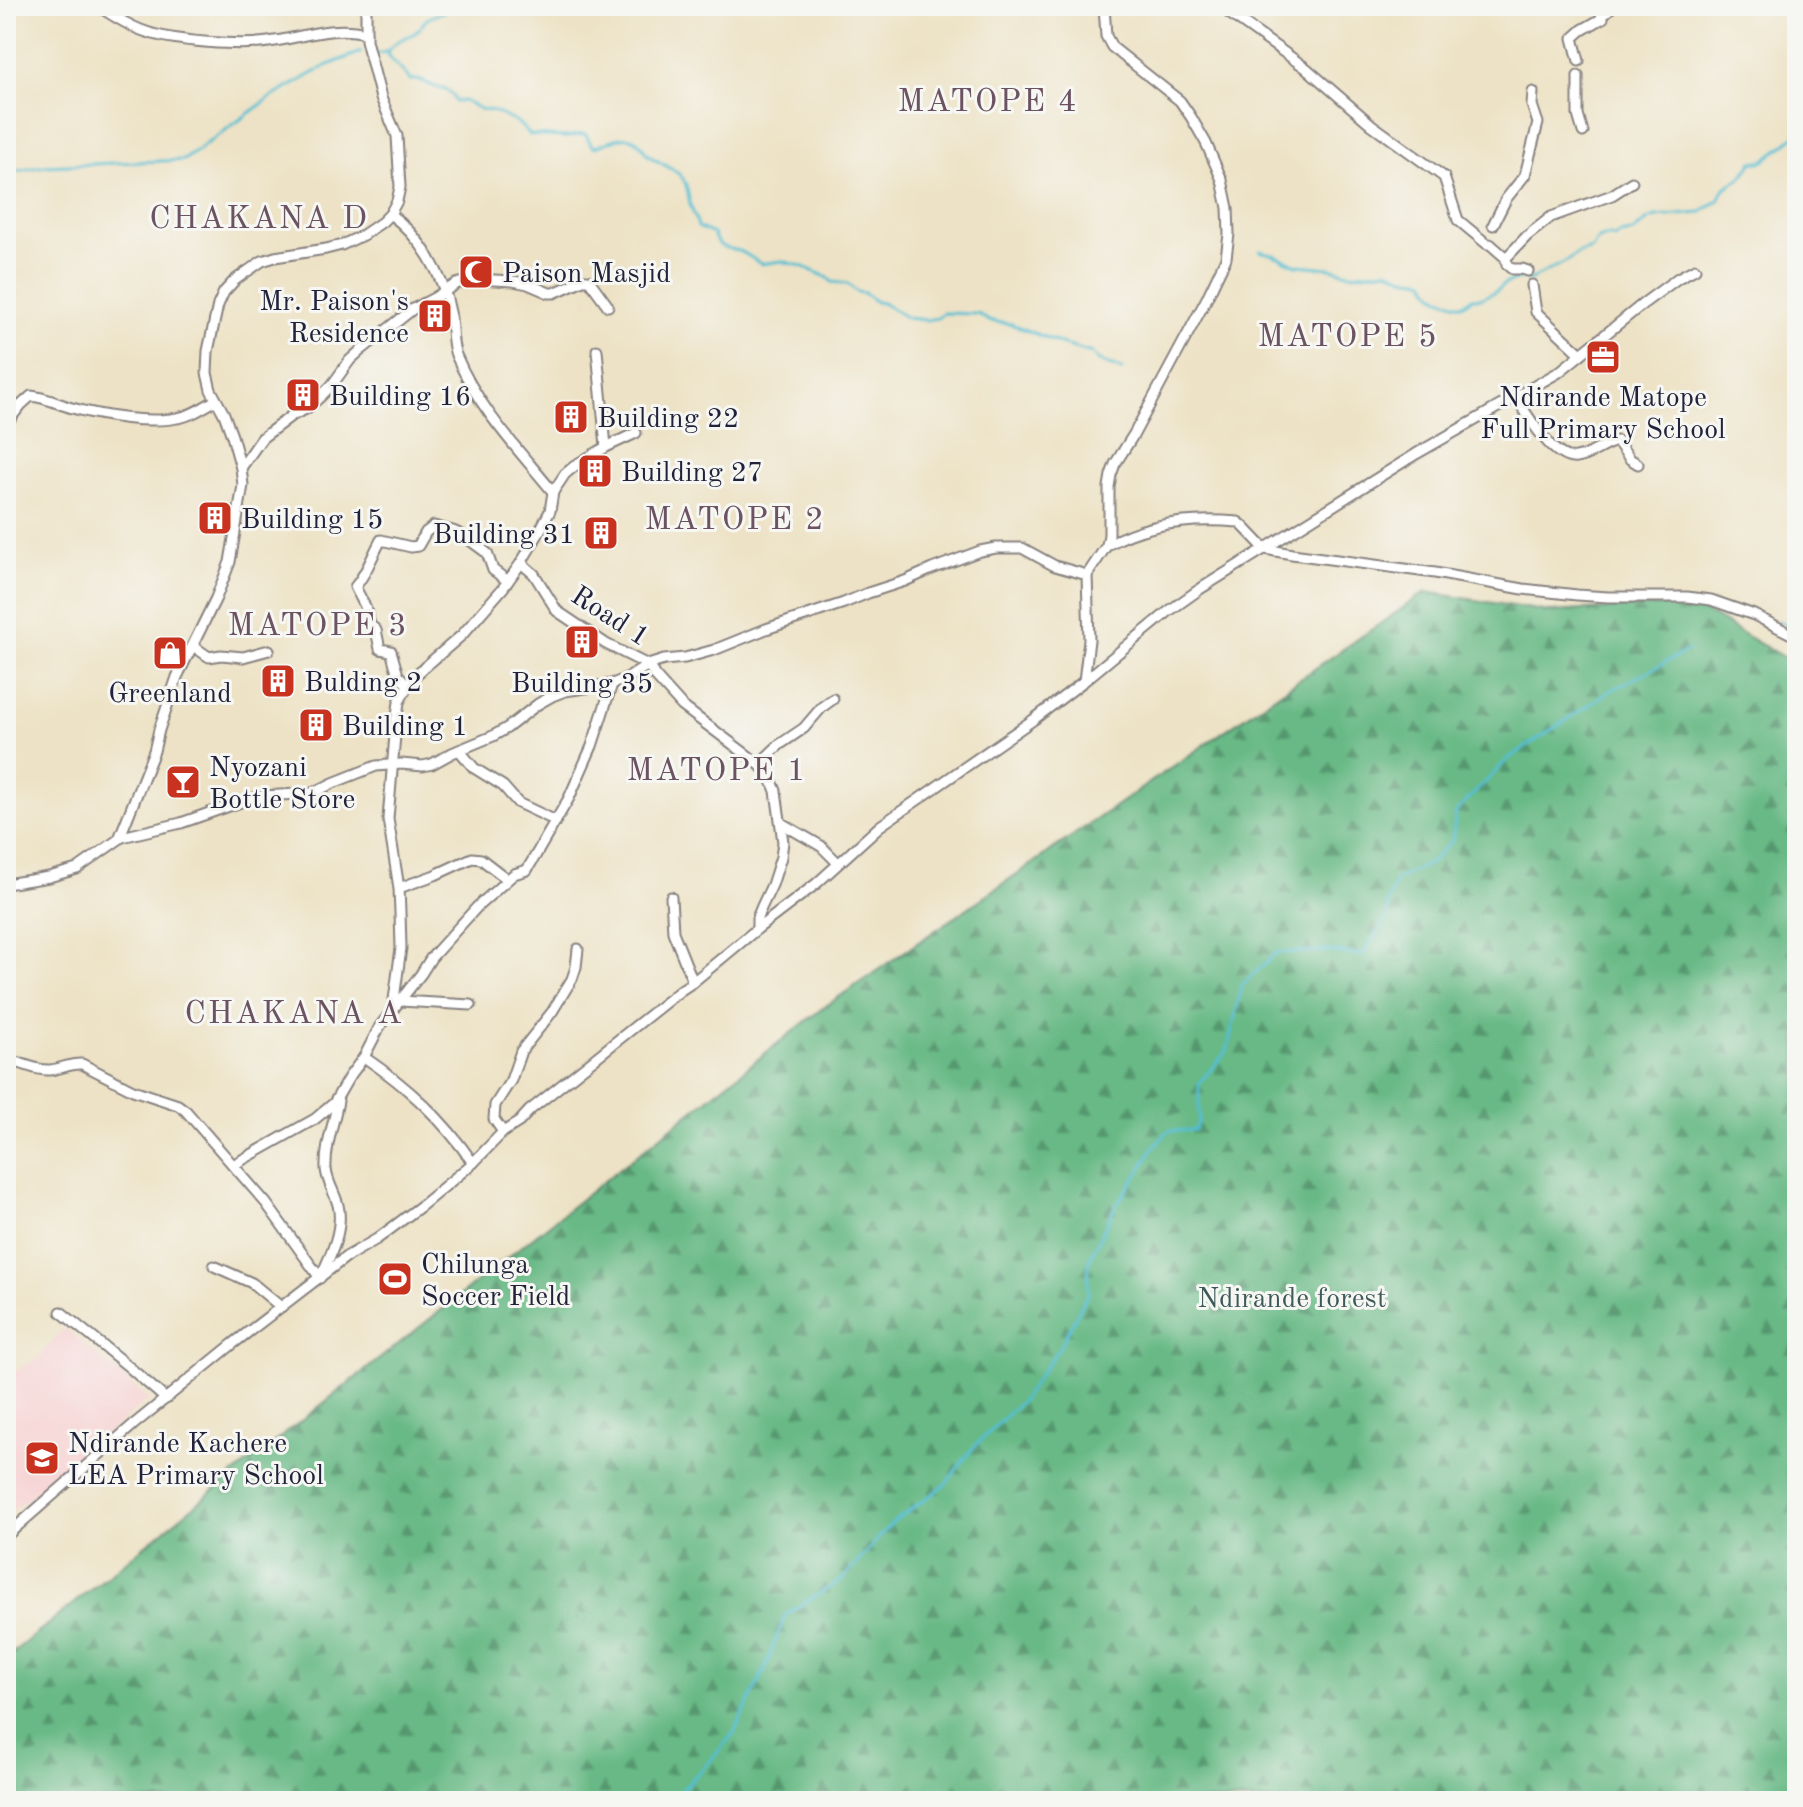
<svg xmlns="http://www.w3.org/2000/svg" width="1803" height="1807" viewBox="0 0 1803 1807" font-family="'Old Standard TT',serif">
	<defs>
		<pattern id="forest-firs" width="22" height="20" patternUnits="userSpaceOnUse" patternTransform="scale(2)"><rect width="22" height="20" fill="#68b985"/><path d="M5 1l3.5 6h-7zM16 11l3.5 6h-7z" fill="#55966e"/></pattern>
	</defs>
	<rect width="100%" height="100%" fill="#f6f6f2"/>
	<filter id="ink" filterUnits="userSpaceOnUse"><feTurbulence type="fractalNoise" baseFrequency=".0125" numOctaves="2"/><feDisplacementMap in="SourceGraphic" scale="16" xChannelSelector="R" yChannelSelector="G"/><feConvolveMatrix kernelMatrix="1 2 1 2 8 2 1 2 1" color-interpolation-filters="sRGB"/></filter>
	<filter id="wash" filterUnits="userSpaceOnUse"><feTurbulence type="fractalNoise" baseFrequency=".006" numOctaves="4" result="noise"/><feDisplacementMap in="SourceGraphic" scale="32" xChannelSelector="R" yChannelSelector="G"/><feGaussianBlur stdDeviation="1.8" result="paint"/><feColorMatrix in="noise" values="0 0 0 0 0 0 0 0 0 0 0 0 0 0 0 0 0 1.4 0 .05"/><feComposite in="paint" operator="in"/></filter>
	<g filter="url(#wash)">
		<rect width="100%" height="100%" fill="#ede2c5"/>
		<path fill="#f7cfd0" d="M 65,1328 L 149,1399 L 6,1516 L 6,1370 L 17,1370 L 37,1359 Z"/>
		<path fill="url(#forest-firs)" stroke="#456e60" stroke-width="2" d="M 1426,592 L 1550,612 L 1691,604 L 1797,665 L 1797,1801 L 6,1801 L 6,1658 L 209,1494 L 820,1010 Z"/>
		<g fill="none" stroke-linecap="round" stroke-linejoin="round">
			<g stroke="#55bed2" stroke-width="3">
				<path d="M 386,52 C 393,63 403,70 410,80 C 425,78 431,89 444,88 L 453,96 L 455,101 L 464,101 L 480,109 L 493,111 L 518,123 L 530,135 L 567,137 L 583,134 L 586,135 L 592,146 L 595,147 C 606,144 618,135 631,138 C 641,141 642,149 648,155 C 655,161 673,168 680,175 C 688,183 687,193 690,204 C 692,212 697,219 698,227 L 713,234 C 718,247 723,247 735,250 C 745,252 753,259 761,264 L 782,261 L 801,266 L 827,277 L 832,282 L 848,284 L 857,292 L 864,293 L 876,302 L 882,303 L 907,318 L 926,320 L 938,318 L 943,313 L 978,314 L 989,321 L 1011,324 L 1064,345 L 1092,353 L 1097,360 L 1122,370"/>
				<path d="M 374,54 L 386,52 L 398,41 L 415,33 L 427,19 L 455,6"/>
				<path d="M 6,173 L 45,166 L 184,160 L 270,98 L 326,66 L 361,52"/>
				<path d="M 1260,251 L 1274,255 L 1297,265 L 1330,268 L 1352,274 L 1388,270 L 1404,277 L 1425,280 C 1430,297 1447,301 1462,305 L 1472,298 L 1482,298 L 1498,290 L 1503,285 L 1517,279 L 1532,279 L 1540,275 L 1567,261 L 1579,253 L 1592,249 L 1598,239 L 1610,236 L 1615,238 L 1619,234 L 1633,232 L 1648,220 L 1656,217 L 1700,213 L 1718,201 L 1725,188 L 1742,177 L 1753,162 L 1760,162 L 1766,159 L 1797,135"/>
				<path d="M 1779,621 L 1797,631"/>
				<path d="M 671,1801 L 710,1761 L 734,1733 L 765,1669 L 785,1615 L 842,1580 L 891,1524 L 945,1485 L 972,1449 L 1022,1400 L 1059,1348 L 1088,1293 L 1089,1260 L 1115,1207 L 1140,1171 L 1152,1150 L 1168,1131 L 1195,1130 L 1199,1120 L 1199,1083 L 1227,1051 L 1242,985 L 1276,953 L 1326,951 L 1363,955 L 1388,914 L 1388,899 L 1397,879 L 1429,864 L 1452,841 L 1456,812 L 1508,759 L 1610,691 L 1689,650"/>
			</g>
		</g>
	</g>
	<g filter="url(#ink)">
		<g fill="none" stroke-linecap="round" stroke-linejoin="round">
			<defs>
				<g id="street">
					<path d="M 98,6 C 112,15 125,24 141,30 C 171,42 244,47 275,41 C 306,36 335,25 366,33"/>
					<path d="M 1219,6 L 1306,68 L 1372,125 L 1444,177 L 1458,220 L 1487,244 L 1490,244 L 1506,258"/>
					<path d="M 1603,15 L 1613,6"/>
					<path d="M 1579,61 L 1573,38 L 1582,30 L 1603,18 L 1598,6"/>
					<path d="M 1578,76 L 1578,115 L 1583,132"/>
					<path d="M 390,214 C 421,237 443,274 450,312 C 453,326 451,342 456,355 C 478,408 517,448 553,492"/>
					<path d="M 1493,225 L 1506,199 L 1525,175 L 1538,123 L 1532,105 L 1533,92"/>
					<path d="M 1528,271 L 1522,269 L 1512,269 L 1507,265 L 1506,258 L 1527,236 L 1551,217 L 1612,195 L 1632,182"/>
					<path d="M 1532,285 L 1536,312 L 1581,354"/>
					<path d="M 597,350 L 606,447"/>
					<path d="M 1516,397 C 1526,413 1553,461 1576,458 C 1590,456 1602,445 1617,441 L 1630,459 L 1638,464"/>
					<path d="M 6,424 L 21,405 L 31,396 C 45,397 58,404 72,408 C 102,416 147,424 177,418 C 191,416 204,407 216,400"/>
					<path d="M 241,468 L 262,438 L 291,416 L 306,409 L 320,397 L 332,385 L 350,360 L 360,351 L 413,309 L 434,298 L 456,284 L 475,279 L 513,281 L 528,284 L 549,293 L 554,293 L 583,280 L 589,280 L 608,306"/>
					<path d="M 1107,545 C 1146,523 1193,518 1238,522 L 1242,525 L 1265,549 L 1292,554 L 1435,573 L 1523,589 L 1577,595 L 1608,597 L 1687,597 L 1711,600 L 1754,615 L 1797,637"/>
					<path d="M 521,563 L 534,574 L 557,611 L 606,644 L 648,665 L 655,676 L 682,706 L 759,764 L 770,776 L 776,791 L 783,842 L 781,857 L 772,885 L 762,906 L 757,918 L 757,929"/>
					<path d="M 193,646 L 209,657 L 221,655 L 243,657 L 269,650"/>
					<path d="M 1084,681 L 1089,640 L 1087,575 L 1107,545 L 1109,535 L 1109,487 L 1111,475 L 1115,464 L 1134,434 L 1206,300 L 1226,258 L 1229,234 L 1228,208 L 1222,180 L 1206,143 L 1191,117 L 1180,101 L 1112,47 L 1106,36 L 1104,6"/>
					<path d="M 408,685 L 398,675 L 391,651 L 380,649 L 376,630 L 370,625 L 365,606 L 355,587 C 367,573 372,556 381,540 L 411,547 L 418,546 L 426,532 L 434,526 L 453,531 L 464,536 L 487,553 L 493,570 L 508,581"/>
					<path d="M 459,750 L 474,768 L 503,786 L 518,803 L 556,821"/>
					<path d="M 759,764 L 779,745 L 804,728 L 822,707 L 833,699"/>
					<path d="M 781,823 L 821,846 L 838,863"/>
					<path d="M 119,839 L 154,751 L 159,730 L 177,677 L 216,598 L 230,562 L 243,485 L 241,468 L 232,436 L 224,414 L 211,390 L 207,373 L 208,351 L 218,305 L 224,292 L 235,280 L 262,261 L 275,257 L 326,249 L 342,245 L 363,235 L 382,222 L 390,214 L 397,201 L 400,187 L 397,136 L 381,98 L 368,48 L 366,40 L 366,6"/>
					<path d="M 6,884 L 49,877 L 77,869 L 122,837 L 181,823 L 249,799 L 264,796 L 313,793 L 333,783 L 376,766 L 401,764 L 423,766 L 432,764 L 452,753 L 493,736 L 507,728 L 538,704 L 552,696 L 565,691 L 612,684 L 628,678 L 648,665 L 664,660 L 685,658 L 714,650 L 766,629 L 844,603 L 868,593 L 905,581 L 932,569 L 980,551 L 996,548 L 1022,548 L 1055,566 L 1087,575"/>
					<path d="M 399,888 L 435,875 L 472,858 L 481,859 L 507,879"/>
					<path d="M 671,897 L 673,932 L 693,982"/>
					<path d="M 400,1001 L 471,1005"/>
					<path d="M 393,1007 L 401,948 L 400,912 L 399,888 L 388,819 L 396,723 L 399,702 L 412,678 L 462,635 L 503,588 L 521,563 L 537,536 L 550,511 L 553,492 L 565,474 L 577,464 L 606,447 L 636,433"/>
					<path d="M 364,1057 C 408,1087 443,1119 473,1163"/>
					<path d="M 6,1059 C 21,1062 35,1071 50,1070 C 62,1069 70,1063 82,1064 L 133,1090 L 178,1105 L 186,1111 L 266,1203 L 320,1278 C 330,1257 344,1229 338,1205 C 335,1193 327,1182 326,1169 C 325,1146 334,1123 338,1101"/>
					<path d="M 503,1132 L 494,1119 L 495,1105 L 511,1080 L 521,1051 L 552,1012 L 572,979 L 576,967 L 578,949"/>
					<path d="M 233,1165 L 315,1119 L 334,1103 L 349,1077 L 364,1057 L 380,1026 L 421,974 L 431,958 L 477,907 L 514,874 L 527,870 L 569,798 L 592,746 L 612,684"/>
					<path d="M 214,1266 L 252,1283 L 281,1307"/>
					<path d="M 61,1312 L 129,1367 L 166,1399"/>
					<path d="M 6,1536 L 133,1425 L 234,1343 L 346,1257 L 377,1239 L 421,1206 L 473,1163 L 503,1132 L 519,1122 L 530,1110 L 681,990 L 693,982 L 757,929 L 816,884 L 880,826 L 1033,720 L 1084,681 L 1169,611 L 1200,589 L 1416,454 L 1559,372 L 1644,303 L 1678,278 L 1695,269"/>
				</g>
			</defs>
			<use href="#street" stroke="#888280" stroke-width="13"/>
			<use href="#street" stroke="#fff" stroke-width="9"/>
		</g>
	</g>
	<defs>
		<symbol id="mosque-square" viewBox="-11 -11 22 22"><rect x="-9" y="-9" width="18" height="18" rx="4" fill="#c8321e" stroke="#f6f6f2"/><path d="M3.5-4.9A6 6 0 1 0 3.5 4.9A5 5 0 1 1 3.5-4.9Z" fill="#fff"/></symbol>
		<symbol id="building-square" viewBox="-11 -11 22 22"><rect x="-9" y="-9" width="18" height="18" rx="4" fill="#c8321e" stroke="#f6f6f2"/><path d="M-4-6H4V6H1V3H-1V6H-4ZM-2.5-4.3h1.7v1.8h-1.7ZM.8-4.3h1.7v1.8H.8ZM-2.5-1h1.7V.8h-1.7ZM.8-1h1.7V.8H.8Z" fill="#fff"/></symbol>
		<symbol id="office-square" viewBox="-11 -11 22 22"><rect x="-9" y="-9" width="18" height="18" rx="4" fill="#c8321e" stroke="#f6f6f2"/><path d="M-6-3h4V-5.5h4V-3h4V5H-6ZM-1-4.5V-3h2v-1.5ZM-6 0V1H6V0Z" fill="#fff"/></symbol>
		<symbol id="shop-square" viewBox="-11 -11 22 22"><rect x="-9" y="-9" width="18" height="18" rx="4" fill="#c8321e" stroke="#f6f6f2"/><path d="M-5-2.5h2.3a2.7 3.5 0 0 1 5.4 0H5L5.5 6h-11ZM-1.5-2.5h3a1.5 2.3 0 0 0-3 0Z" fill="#fff"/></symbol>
		<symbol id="bar-square" viewBox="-11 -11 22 22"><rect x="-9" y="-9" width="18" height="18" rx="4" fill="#c8321e" stroke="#f6f6f2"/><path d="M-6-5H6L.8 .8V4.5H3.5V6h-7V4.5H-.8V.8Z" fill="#fff"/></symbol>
		<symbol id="stadium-square" viewBox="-11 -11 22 22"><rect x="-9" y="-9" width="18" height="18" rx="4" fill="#c8321e" stroke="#f6f6f2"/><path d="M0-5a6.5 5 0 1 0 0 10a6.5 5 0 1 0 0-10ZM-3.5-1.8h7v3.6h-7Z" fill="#fff"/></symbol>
		<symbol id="school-square" viewBox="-11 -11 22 22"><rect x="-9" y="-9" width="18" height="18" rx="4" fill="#c8321e" stroke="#f6f6f2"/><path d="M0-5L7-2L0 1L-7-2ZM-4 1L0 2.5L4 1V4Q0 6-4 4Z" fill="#fff"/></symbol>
	</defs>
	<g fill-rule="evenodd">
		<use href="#mosque-square" x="456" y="252" width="40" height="40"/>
		<use href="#building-square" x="415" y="296" width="40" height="40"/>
		<use href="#office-square" x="1583" y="337" width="40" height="40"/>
		<use href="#building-square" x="283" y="375" width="40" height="40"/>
		<use href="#building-square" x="551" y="397" width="40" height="40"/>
		<use href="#building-square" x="575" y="451" width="40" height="40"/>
		<use href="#building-square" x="195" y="498" width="40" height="40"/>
		<use href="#building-square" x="581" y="513" width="40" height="40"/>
		<use href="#building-square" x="562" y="622" width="40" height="40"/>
		<use href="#shop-square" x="150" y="633" width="40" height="40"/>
		<use href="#building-square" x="258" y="661" width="40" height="40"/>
		<use href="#building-square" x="296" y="705" width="40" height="40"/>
		<use href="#bar-square" x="163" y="762" width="40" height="40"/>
		<use href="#stadium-square" x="375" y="1259" width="40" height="40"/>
		<use href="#school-square" x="22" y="1438" width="40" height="40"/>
	</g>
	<g text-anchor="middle" stroke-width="6" stroke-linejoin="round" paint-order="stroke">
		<g font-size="28" fill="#22223b" stroke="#f6f6f2" text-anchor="start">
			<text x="502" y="282">Paison Masjid</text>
			<text x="409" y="310" text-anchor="end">Mr. Paison's<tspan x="409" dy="32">Residence</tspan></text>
			<text x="329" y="405">Building 16</text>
			<text x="1603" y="406" text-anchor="middle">Ndirande Matope<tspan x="1603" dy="32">Full Primary School</tspan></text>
			<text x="597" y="427">Building 22</text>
			<text x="621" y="481">Building 27</text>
			<text x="241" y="528">Building 15</text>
			<text x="575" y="543" text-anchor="end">Building 31</text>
			<text x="304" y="691">Bulding 2</text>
			<text x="582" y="692" text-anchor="middle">Building 35</text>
			<text x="170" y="702" text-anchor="middle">Greenland</text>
			<text x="342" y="735">Building 1</text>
			<text x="209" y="776">Nyozani<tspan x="209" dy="32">Bottle Store</tspan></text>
			<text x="421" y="1273">Chilunga<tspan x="421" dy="32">Soccer Field</tspan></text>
			<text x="68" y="1452">Ndirande Kachere<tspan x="68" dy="32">LEA Primary School</tspan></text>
		</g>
		<g font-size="28" fill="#22223b" stroke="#f6f6f2">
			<text transform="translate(611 615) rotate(33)" y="10">Road 1</text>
		</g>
		<g font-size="28" fill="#3e5959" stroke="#f6f6f2">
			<text x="1292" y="1307">Ndirande forest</text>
		</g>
		<g font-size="32" letter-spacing="2" fill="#6c5361" stroke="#f6f6f2">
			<text x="988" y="111">MATOPE 4</text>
			<text x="259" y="228">CHAKANA D</text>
			<text x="1348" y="346">MATOPE 5</text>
			<text x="735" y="529">MATOPE 2</text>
			<text x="318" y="635">MATOPE 3</text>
			<text x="717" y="780">MATOPE 1</text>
			<text x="294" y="1023">CHAKANA A</text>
		</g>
	</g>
	<rect width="1803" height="1807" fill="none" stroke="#f6f6f2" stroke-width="32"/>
</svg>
